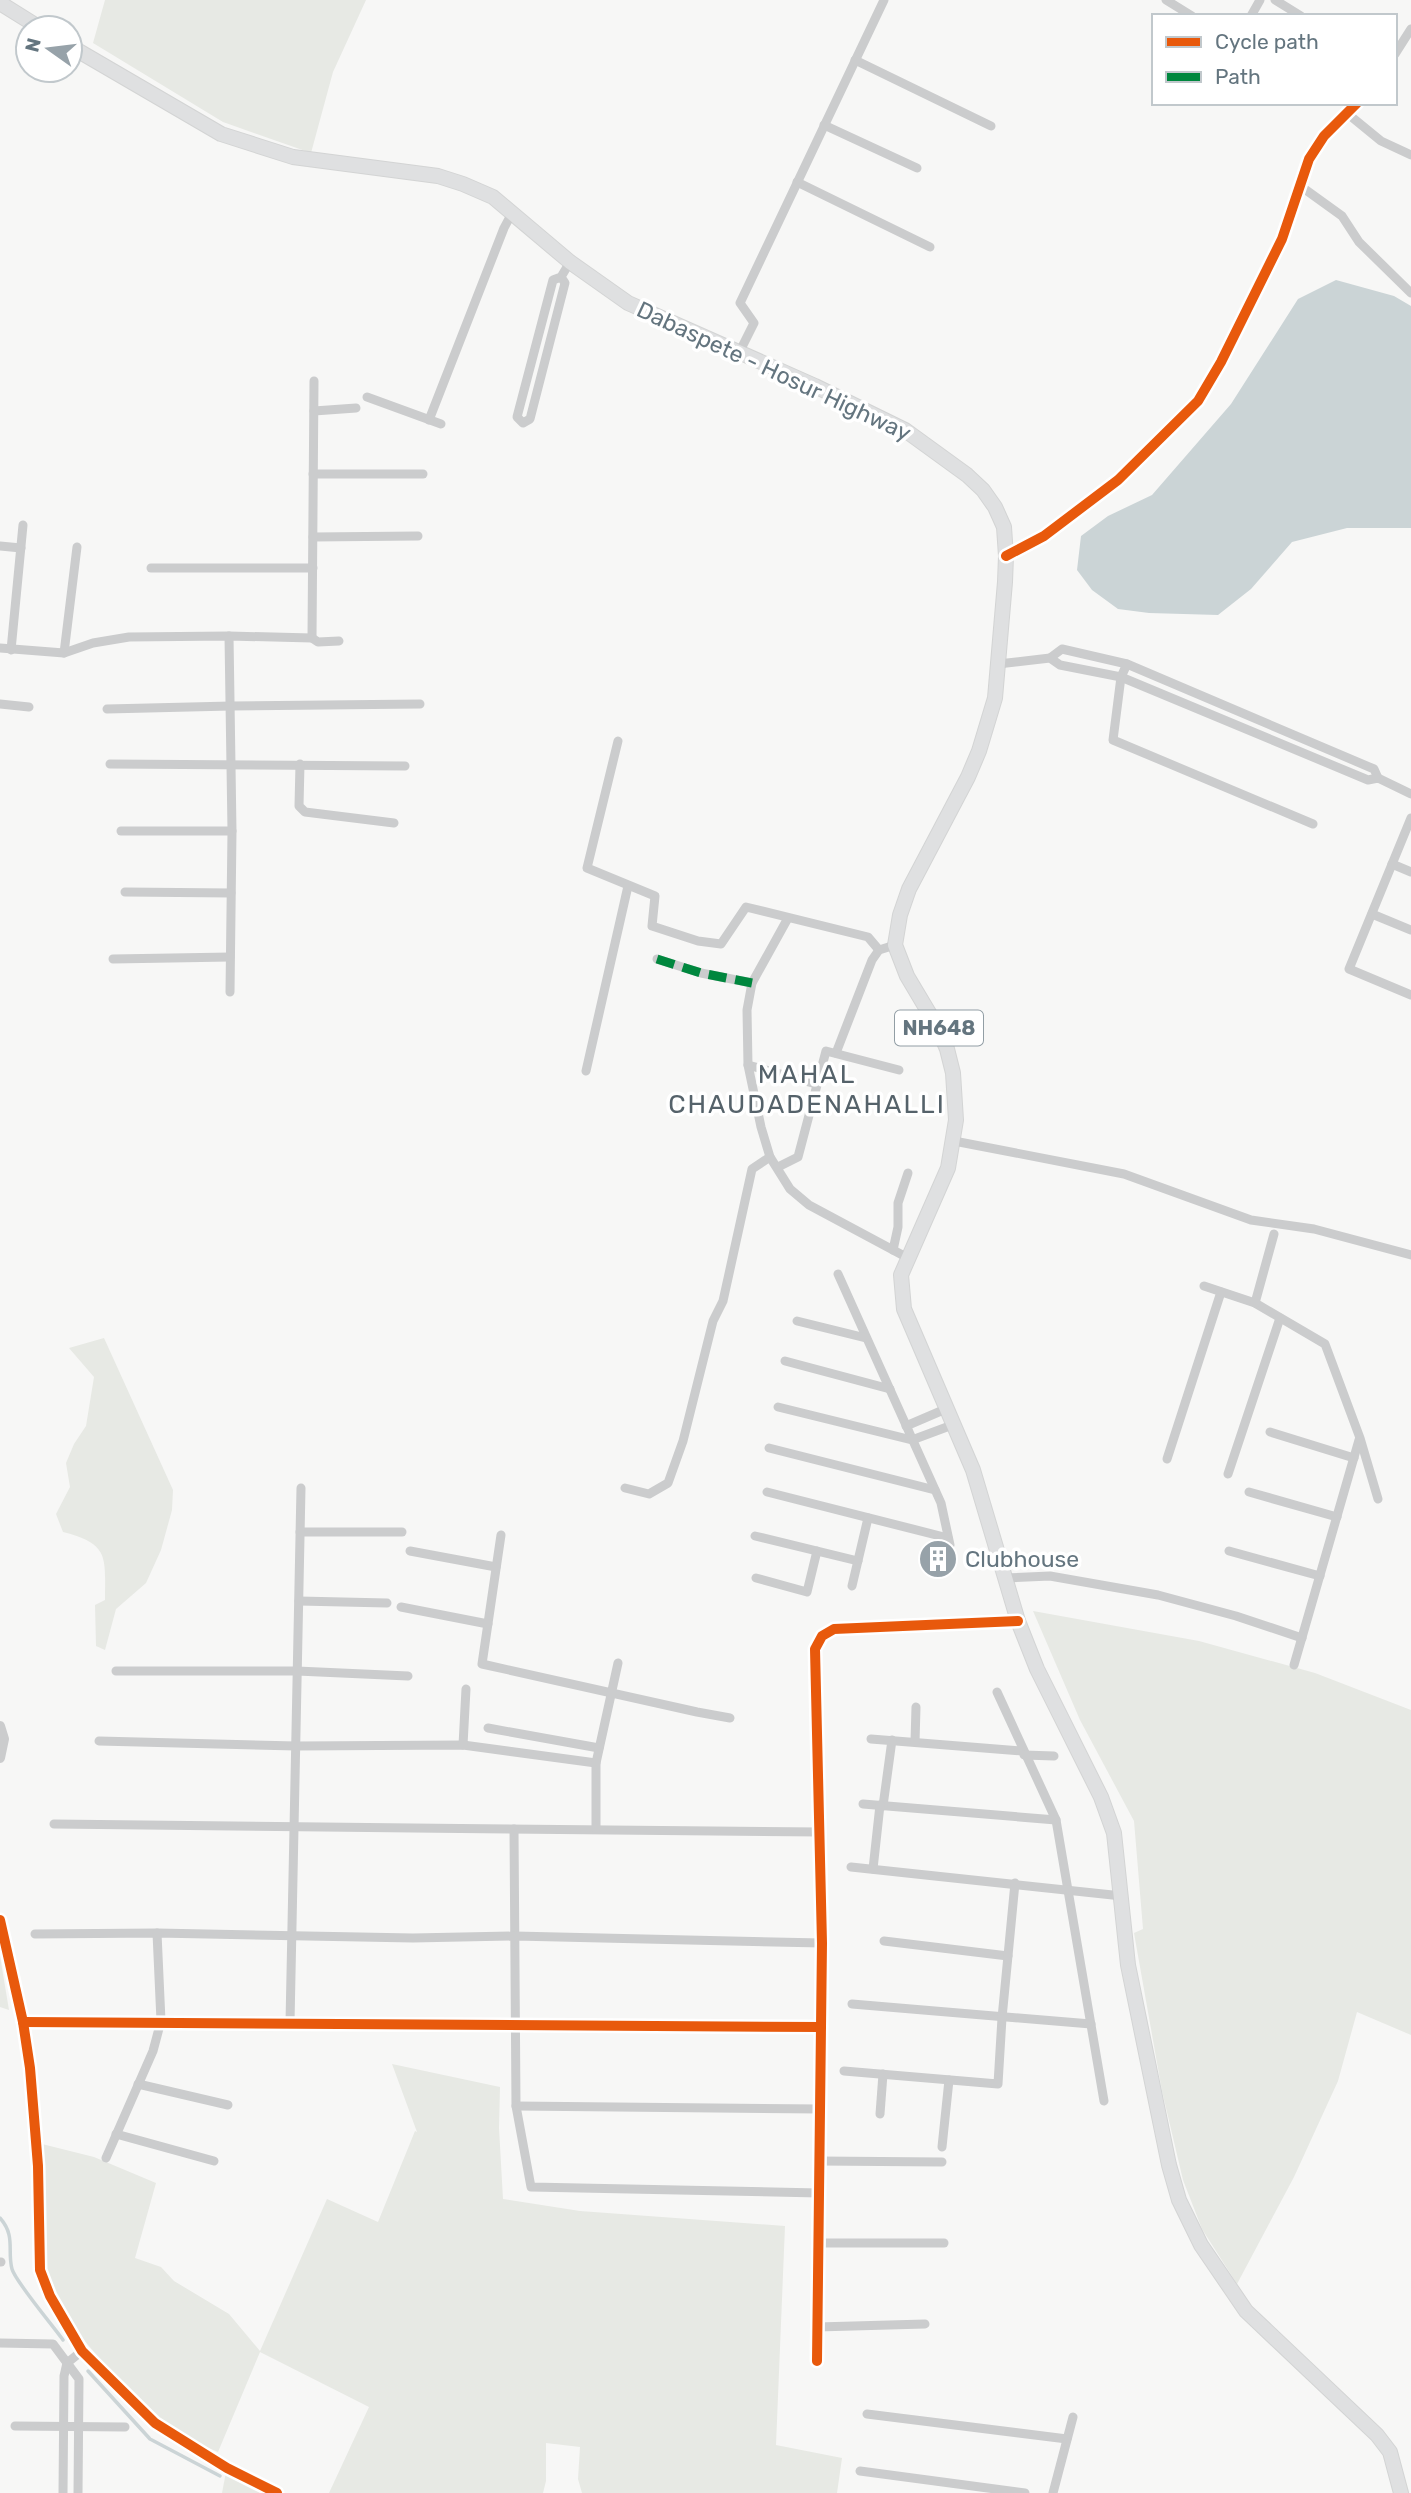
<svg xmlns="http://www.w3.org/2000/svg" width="1411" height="2493" viewBox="0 0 1411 2493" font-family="Rubik,sans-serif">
	<rect width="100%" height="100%" fill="#f7f7f6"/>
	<g fill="#e7e9e4">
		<path d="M 105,0 L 366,0 L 333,72 L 311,153 L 223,122 L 93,43 Z"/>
		<path d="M 104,1338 L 173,1490 L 172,1510 L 161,1550 L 146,1583 L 116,1609 L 105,1650 L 96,1646 L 95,1605 L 105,1600 C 105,1557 110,1544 63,1532 L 56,1514 L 70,1487 L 66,1463 L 74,1444 L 86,1426 L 94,1377 L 69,1348 Z"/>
		<path d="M 1033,1611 L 1199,1641 L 1315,1673 L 1411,1710 L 1411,2035 L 1357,2012 L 1338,2081 L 1294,2177 L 1237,2284 L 1202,2229 L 1183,2180 L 1162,2091 L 1134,1933 L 1143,1929 L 1134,1821 L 1080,1720 Z"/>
		<path d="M 0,1956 L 9,2010 L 0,2007 Z"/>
		<path d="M 392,2064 L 500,2087 L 499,2128 L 503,2199 L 580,2211 L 785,2226 L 776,2445 L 842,2458 L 837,2493 L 582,2493 L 578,2479 L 580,2447 L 546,2443 L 546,2481 L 543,2493 L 329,2493 L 369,2407 L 260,2352 L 218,2452 L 183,2437 L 158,2420 L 126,2389 L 82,2338 L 56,2301 L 44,2265 L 42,2144 L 94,2157 L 156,2183 L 135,2258 L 161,2267 L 174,2281 L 229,2314 L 260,2351 L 327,2199 L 378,2222 L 415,2131 L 417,2132 Z"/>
		<path d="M 226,2472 L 267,2493 L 222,2493 Z"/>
	</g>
	<path fill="#cbd4d6" d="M 1336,280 L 1394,296 L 1411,306 L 1411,528 L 1347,528 L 1292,542 L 1251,589 L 1218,615 L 1149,613 L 1118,609 L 1092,590 L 1077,570 L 1081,536 L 1108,516 L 1152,495 L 1231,404 L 1298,299 Z"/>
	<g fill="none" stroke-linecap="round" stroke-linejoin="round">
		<g stroke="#cbd4d6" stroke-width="3.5">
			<path d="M 0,2218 C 16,2236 7,2251 12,2269 C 15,2281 54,2327 63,2340"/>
			<path d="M 88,2371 L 150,2439 L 220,2476"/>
		</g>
		<defs>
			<g id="trunk">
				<path d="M 0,3 L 40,28"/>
				<path d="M 70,46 L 221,134 L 293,157 L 438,176 L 463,184 L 493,197 L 570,262 L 628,303 L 815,386 L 905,430 L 967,475 L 983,490 L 995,507 L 1004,527 L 1006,556 L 1005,582 L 995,698 L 979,751 L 968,777 L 909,889 L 900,915 L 895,945 L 907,976 L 938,1028 L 947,1049 L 953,1073 L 956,1120 L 948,1168 L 901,1275 L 904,1309 L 973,1470 L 1018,1621 L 1037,1669 L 1101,1797 L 1114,1833 L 1128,1965 L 1169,2165 L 1179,2200 L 1201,2245 L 1246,2311 L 1377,2435 L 1390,2452 L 1401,2493"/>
			</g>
		</defs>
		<use href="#trunk" stroke="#d3d4d4" stroke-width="16"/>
		<g stroke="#cbcccd" stroke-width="9">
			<path d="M 1166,0 L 1192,16"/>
			<path d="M 1275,0 L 1301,16"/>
			<path d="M 1251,16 L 1260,0"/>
			<path d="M 1395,54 L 1411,29"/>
			<path d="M 855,60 L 991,126"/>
			<path d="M 1348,114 L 1381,141 L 1411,155"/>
			<path d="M 824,125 L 917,168"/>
			<path d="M 797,182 L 930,247"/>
			<path d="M 1299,185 L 1342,216 L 1359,242 L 1411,293"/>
			<path d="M 561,277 L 565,283 L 530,419 L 523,423 L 517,417 L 553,280 L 561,277 L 570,262"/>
			<path d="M 739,353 L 754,323 L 740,303 L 884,0"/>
			<path d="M 367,397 L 441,424"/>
			<path d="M 314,411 L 356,408"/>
			<path d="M 429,420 L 504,228 L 512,213"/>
			<path d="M 313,474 L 423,474"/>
			<path d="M 313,537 L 418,536"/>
			<path d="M 0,546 L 21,548"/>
			<path d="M 1006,556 L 1044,536 L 1118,480 L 1198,401 L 1221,362 L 1282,239 L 1309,159 L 1324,136 L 1357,103"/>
			<path d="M 151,568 L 313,568"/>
			<path d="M 229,636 L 232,831 L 230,992"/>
			<path d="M 312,638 L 314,381"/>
			<path d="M 0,648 L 64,653 L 93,643 L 129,637 L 229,636 L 312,638 L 318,642 L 339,641"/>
			<path d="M 11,650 L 23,525"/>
			<path d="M 64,653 L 77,547"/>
			<path d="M 1050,658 L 1062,649 L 1127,664 L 1374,769 L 1378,778"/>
			<path d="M 998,664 L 1050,658 L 1060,665 L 1121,677 L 1368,780 L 1378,778 L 1411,794"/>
			<path d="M 1127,664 L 1121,677 L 1113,740 L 1313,824"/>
			<path d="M 0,704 L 29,707"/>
			<path d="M 107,709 L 231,706 L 420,704"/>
			<path d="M 618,741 L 587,868 L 655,896 L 652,926 L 698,941 L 721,944 L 746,907 L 868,937 L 879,950"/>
			<path d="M 110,764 L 405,766"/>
			<path d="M 300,764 L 299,806 L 305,812 L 394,823"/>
			<path d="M 1411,818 L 1349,969 L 1411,995"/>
			<path d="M 121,831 L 232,831"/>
			<path d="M 1392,864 L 1411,872"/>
			<path d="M 125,892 L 231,893"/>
			<path d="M 1372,914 L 1411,930"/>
			<path d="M 788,918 L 752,983 L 747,1010 L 748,1065 L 761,1127 L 770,1157 L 790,1189 L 809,1205 L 908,1258"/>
			<path d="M 113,959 L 230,957"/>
			<path d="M 657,959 L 701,973 L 752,983"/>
			<path d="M 836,1053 L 872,960 L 879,950 L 895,945"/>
			<path d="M 748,1065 L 816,1084"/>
			<path d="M 586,1071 L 628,886"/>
			<path d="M 954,1141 L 1124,1174 L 1251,1220 L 1314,1229 L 1411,1255"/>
			<path d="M 778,1167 L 798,1157 L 826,1051 L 899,1070"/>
			<path d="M 893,1250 L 898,1227 L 898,1203 L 908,1173"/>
			<path d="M 838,1274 L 941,1503 L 950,1545"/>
			<path d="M 1204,1286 L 1255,1303 L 1325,1344 L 1360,1438 L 1378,1499"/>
			<path d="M 1255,1303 L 1274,1234"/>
			<path d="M 797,1321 L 866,1338"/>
			<path d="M 785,1361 L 890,1389"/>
			<path d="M 778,1407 L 912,1440 L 955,1424"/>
			<path d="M 906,1426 L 948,1408"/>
			<path d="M 1270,1432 L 1354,1458"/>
			<path d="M 769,1448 L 935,1490"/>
			<path d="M 1167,1459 L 1221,1292"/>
			<path d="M 1228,1474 L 1280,1318"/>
			<path d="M 625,1488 L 649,1494 L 668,1483 L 683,1441 L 713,1321 L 723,1301 L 752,1169 L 770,1157"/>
			<path d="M 767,1492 L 948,1538"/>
			<path d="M 1249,1492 L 1337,1517"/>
			<path d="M 300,1532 L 402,1532"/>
			<path d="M 501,1535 L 482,1664 L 697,1712 L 730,1718"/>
			<path d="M 755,1536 L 858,1561"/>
			<path d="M 410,1551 L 496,1567"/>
			<path d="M 1229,1551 L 1320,1576"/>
			<path d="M 756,1578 L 807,1592 L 817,1551"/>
			<path d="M 1005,1578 L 1050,1576 L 1158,1595 L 1236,1616 L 1302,1638"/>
			<path d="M 852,1586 L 868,1518"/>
			<path d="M 299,1601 L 387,1603"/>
			<path d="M 401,1607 L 488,1624"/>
			<path d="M 1294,1665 L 1359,1440"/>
			<path d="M 116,1671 L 297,1671 L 408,1676"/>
			<path d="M 997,1692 L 1056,1820 L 1104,2101"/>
			<path d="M 488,1728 L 599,1748"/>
			<path d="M 871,1739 L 1022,1751"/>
			<path d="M 99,1741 L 296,1746 L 463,1745 L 596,1763"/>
			<path d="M 915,1742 L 916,1707"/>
			<path d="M 463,1745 L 466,1689"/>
			<path d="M 1024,1755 L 1054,1756"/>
			<path d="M 863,1804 L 1056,1820"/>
			<path d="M 883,1806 L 892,1740"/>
			<path d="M 54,1824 C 309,1829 565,1828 820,1832"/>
			<path d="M 596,1828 L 596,1763 L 618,1663"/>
			<path d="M 514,1829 L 516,2106 L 531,2187 L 819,2193"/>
			<path d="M 851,1867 L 1122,1896"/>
			<path d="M 873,1869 L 880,1805"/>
			<path d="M 35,1934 L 157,1933 L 413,1938 L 515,1936 L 822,1943"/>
			<path d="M 884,1941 L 1008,1956"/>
			<path d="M 852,2004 L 1091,2024"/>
			<path d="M 23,2022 L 821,2027"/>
			<path d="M 290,2023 L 301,1488"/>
			<path d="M 844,2071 L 998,2084 L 1002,2018 L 1015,1883"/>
			<path d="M 138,2084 L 228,2105"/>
			<path d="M 516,2106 L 820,2109"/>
			<path d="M 880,2114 L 883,2074"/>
			<path d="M 116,2134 L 214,2161"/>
			<path d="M 942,2147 L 949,2080"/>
			<path d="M 106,2158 L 153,2051 L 161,2021 L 157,1933"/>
			<path d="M 819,2161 L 942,2162"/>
			<path d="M 818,2243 L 944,2243"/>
			<path d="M 0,2262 L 1,2262"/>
			<path d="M 817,2327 L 925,2324"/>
			<path d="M 0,2343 L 53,2344 L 79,2379 L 78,2493"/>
			<path d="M 817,2361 L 822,1943 L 815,1649 L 822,1636 L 834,1629 L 1018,1621"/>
			<path d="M 867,2414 L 1067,2439"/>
			<path d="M 15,2426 L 125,2427"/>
			<path d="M 860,2471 L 1025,2493"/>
			<path d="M 63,2493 L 64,2376 L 67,2363 L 82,2351"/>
			<path d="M 1053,2493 L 1073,2417"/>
		</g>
		<g stroke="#cbcccd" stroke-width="10">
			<path d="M 0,1726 L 4,1739 L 0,1758"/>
			<path d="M 0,1920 L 23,2022 L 30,2068 L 38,2166 L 40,2270 L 50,2296 L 82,2351 L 155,2423 L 227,2468 L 277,2493"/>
		</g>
		<use href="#trunk" stroke="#dfe0e1" stroke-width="14"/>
		<path stroke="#00873e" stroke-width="9" stroke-dasharray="18 9" stroke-linecap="butt" d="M 657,959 L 701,973 L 752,983"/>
		<defs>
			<g id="cycleway">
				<path d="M 1006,556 L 1044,536 L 1118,480 L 1198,401 L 1221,362 L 1282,239 L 1309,159 L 1324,136 L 1357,103"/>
				<path d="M 0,1920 L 23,2022 L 30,2068 L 38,2166 L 40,2270 L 50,2296 L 82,2351 L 155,2423 L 227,2468 L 277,2493"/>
				<path d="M 23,2022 L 821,2027"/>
				<path d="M 817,2361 L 822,1943 L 815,1649 L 822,1636 L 834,1629 L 1018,1621"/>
			</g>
		</defs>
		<use href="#cycleway" stroke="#fff" stroke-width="15"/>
		<use href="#cycleway" stroke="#e8590c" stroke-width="10"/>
	</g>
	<defs>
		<symbol id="building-disc" viewBox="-11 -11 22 22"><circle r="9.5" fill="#97a2a9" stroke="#fff"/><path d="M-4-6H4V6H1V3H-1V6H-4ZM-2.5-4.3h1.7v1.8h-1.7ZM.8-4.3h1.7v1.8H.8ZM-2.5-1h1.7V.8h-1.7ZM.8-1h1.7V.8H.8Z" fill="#fff"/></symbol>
	</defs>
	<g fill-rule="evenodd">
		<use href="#building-disc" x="916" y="1537" width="44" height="44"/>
	</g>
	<g text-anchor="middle" stroke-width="7" stroke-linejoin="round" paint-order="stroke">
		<rect fill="#fff" stroke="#929ea5" stroke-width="2" x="895" y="1010.5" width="88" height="35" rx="5"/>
		<g font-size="21" font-weight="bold" fill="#64757f">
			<text x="939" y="1035">NH648</text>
		</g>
		<g font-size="23" fill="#64757f" stroke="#fff">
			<text transform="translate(774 371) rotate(25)" y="8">Dabaspete - Hosur Highway</text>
		</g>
		<g font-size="23" fill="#64757f" stroke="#fff" text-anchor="start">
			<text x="965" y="1567">Clubhouse</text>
		</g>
		<g font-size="26" letter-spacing="2" fill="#55626a" stroke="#fff">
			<text x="807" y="1083">MAHAL<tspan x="807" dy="30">CHAUDADENAHALLI</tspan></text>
		</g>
	</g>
	<rect x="1152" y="14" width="245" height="91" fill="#ffffff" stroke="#c1c8cc" stroke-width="2"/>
	<rect x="1166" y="37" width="35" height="10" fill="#e8590c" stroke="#c1c8cc" stroke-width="2"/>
	<text x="1215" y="49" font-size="21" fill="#64757f">Cycle path</text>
	<rect x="1166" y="72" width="35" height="10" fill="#00873e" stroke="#c1c8cc" stroke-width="2"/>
	<text x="1215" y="84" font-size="21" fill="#64757f">Path</text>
	<g transform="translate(49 49) rotate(284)"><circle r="33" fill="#ffffff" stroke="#c1c8cc" stroke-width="2"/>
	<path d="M0-5L12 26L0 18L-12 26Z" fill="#97a2a9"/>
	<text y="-10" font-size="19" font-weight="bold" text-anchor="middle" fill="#64757f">N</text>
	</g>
</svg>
